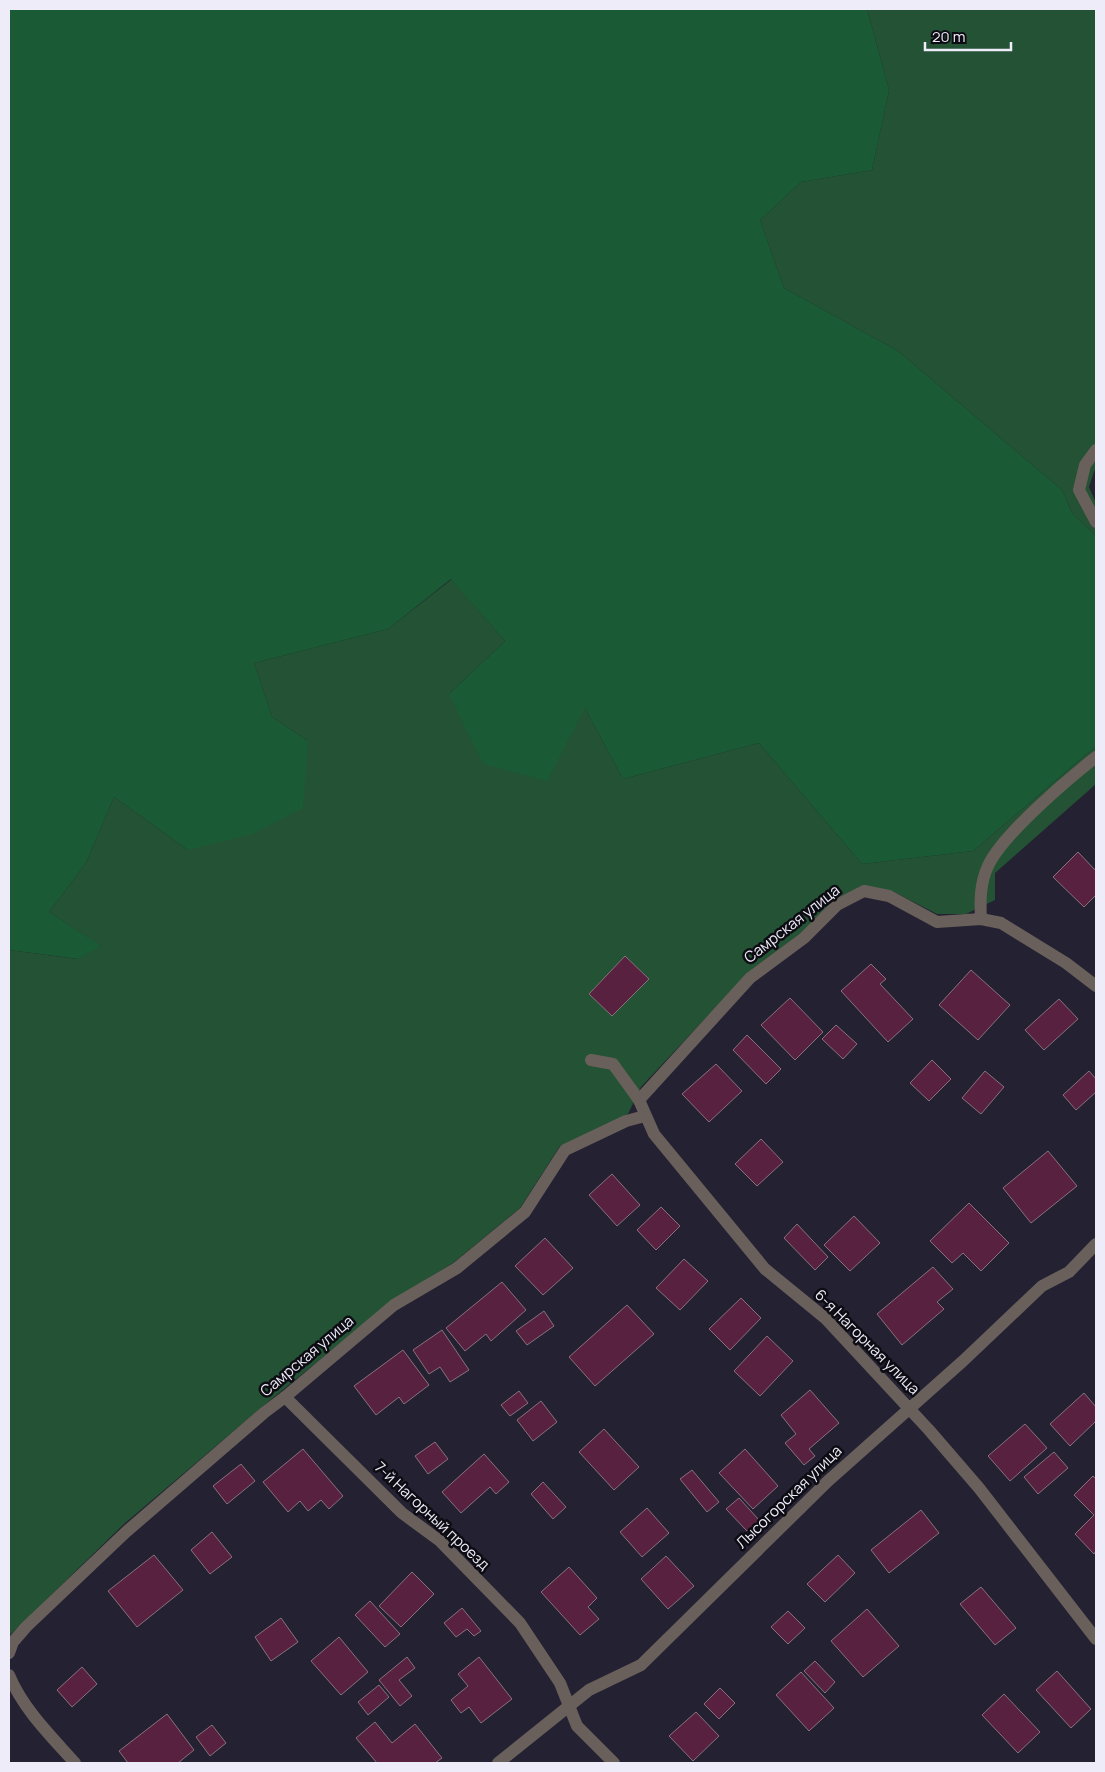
<svg xmlns="http://www.w3.org/2000/svg" width="1105" height="1772" viewBox="0 0 1105 1772" font-family="Manrope,sans-serif">
	<rect width="100%" height="100%" fill="#242132"/>
	<g fill="#235234">
		<path d="M 867,9 L 1096,9 L 1096,466 L 1089,487 L 1096,503 L 1096,536 L 1072,513 L 1062,490 L 898,351 L 784,288 L 760,220 L 801,182 L 872,170 L 889,90 Z"/>
		<path d="M 452,579 L 505,641 L 449,694 L 585,708 L 623,779 L 759,743 L 862,864 L 973,851 L 1096,746 L 1096,784 L 995,873 L 995,900 L 966,914 L 937,914 L 892,891 L 862,886 L 745,976 L 641,1087 L 628,1114 L 560,1146 L 520,1208 L 453,1263 L 392,1301 L 263,1406 L 124,1524 L 9,1636 L 9,950 L 77,959 L 100,946 L 49,912 L 86,863 L 114,797 L 188,850 L 308,741 L 272,717 L 254,663 L 388,629 Z"/>
	</g>
	<path fill="#1a5b35" d="M 9,9 L 867,9 L 889,90 L 872,170 L 801,182 L 760,220 L 784,288 L 898,351 L 1062,490 L 1072,513 L 1096,536 L 1096,746 L 973,851 L 862,864 L 759,743 L 623,779 L 585,708 L 547,781 L 483,764 L 449,694 L 505,641 L 451,579 L 388,629 L 254,663 L 272,717 L 308,741 L 303,808 L 252,834 L 188,850 L 114,797 L 86,863 L 49,912 L 101,946 L 78,959 L 9,950 Z"/>
	<g fill="#582140" stroke="#88717c">
		<path d="M 1078,852 L 1096,871 L 1096,895 L 1084,907 L 1053,877 Z"/>
		<path d="M 625,956 L 649,979 L 612,1016 L 589,994 Z"/>
		<path d="M 871,964 L 886,979 L 880,984 L 913,1019 L 888,1042 L 841,991 Z"/>
		<path d="M 971,970 L 1010,1005 L 978,1040 L 939,1005 Z"/>
		<path d="M 790,998 L 823,1032 L 795,1060 L 761,1025 Z"/>
		<path d="M 1059,999 L 1078,1019 L 1044,1050 L 1025,1030 Z"/>
		<path d="M 836,1025 L 857,1044 L 843,1059 L 822,1039 Z"/>
		<path d="M 747,1035 L 781,1069 L 766,1084 L 733,1050 Z"/>
		<path d="M 932,1060 L 951,1079 L 929,1101 L 910,1083 Z"/>
		<path d="M 716,1064 L 742,1091 L 709,1122 L 682,1094 Z"/>
		<path d="M 985,1071 L 1004,1087 L 981,1114 L 962,1098 Z"/>
		<path d="M 1089,1071 L 1096,1079 L 1096,1092 L 1076,1110 L 1063,1095 Z"/>
		<path d="M 761,1139 L 783,1162 L 757,1186 L 735,1164 Z"/>
		<path d="M 1048,1151 L 1077,1186 L 1031,1223 L 1003,1188 Z"/>
		<path d="M 612,1174 L 640,1205 L 617,1226 L 589,1195 Z"/>
		<path d="M 969,1203 L 1009,1243 L 981,1271 L 963,1253 L 952,1263 L 930,1241 Z"/>
		<path d="M 661,1207 L 680,1226 L 656,1250 L 637,1230 Z"/>
		<path d="M 854,1216 L 880,1243 L 850,1271 L 824,1245 Z"/>
		<path d="M 797,1224 L 828,1257 L 815,1270 L 784,1238 Z"/>
		<path d="M 545,1238 L 573,1268 L 543,1295 L 515,1266 Z"/>
		<path d="M 684,1259 L 708,1281 L 680,1310 L 656,1288 Z"/>
		<path d="M 933,1267 L 953,1289 L 937,1302 L 944,1309 L 902,1345 L 877,1314 Z"/>
		<path d="M 502,1282 L 526,1310 L 491,1341 L 486,1334 L 465,1351 L 446,1328 Z"/>
		<path d="M 741,1298 L 761,1318 L 730,1350 L 709,1329 Z"/>
		<path d="M 627,1305 L 654,1334 L 595,1386 L 569,1357 Z"/>
		<path d="M 544,1311 L 554,1326 L 527,1345 L 516,1331 Z"/>
		<path d="M 442,1330 L 469,1370 L 450,1382 L 440,1367 L 429,1374 L 413,1350 Z"/>
		<path d="M 767,1336 L 793,1361 L 760,1396 L 734,1371 Z"/>
		<path d="M 403,1350 L 429,1385 L 404,1404 L 399,1397 L 376,1415 L 354,1386 Z"/>
		<path d="M 810,1390 L 839,1423 L 809,1449 L 815,1456 L 804,1465 L 785,1443 L 796,1434 L 781,1415 Z"/>
		<path d="M 519,1391 L 528,1403 L 510,1416 L 501,1405 Z"/>
		<path d="M 1084,1393 L 1096,1407 L 1096,1421 L 1070,1446 L 1050,1424 Z"/>
		<path d="M 541,1401 L 557,1422 L 533,1441 L 517,1420 Z"/>
		<path d="M 1025,1424 L 1047,1448 L 1010,1481 L 988,1456 Z"/>
		<path d="M 604,1429 L 639,1467 L 614,1490 L 579,1452 Z"/>
		<path d="M 435,1442 L 448,1459 L 428,1474 L 415,1456 Z"/>
		<path d="M 303,1449 L 343,1496 L 329,1509 L 321,1500 L 308,1511 L 300,1501 L 288,1512 L 263,1482 Z"/>
		<path d="M 745,1449 L 778,1486 L 753,1509 L 719,1473 Z"/>
		<path d="M 1054,1452 L 1068,1468 L 1038,1494 L 1024,1477 Z"/>
		<path d="M 484,1454 L 509,1482 L 496,1494 L 490,1487 L 461,1513 L 442,1492 Z"/>
		<path d="M 241,1464 L 255,1481 L 227,1504 L 213,1486 Z"/>
		<path d="M 692,1470 L 719,1502 L 707,1512 L 680,1479 Z"/>
		<path d="M 1093,1476 L 1096,1479 L 1096,1551 L 1094,1554 L 1075,1534 L 1094,1515 L 1074,1495 Z"/>
		<path d="M 543,1482 L 566,1507 L 553,1519 L 531,1494 Z"/>
		<path d="M 739,1498 L 759,1520 L 747,1531 L 726,1509 Z"/>
		<path d="M 647,1508 L 669,1533 L 642,1557 L 620,1532 Z"/>
		<path d="M 921,1510 L 939,1533 L 889,1573 L 871,1550 Z"/>
		<path d="M 212,1532 L 232,1557 L 210,1574 L 191,1550 Z"/>
		<path d="M 154,1555 L 183,1590 L 137,1627 L 108,1591 Z"/>
		<path d="M 838,1555 L 855,1573 L 825,1602 L 807,1584 Z"/>
		<path d="M 666,1556 L 694,1586 L 668,1609 L 641,1579 Z"/>
		<path d="M 569,1567 L 597,1598 L 588,1607 L 599,1619 L 580,1635 L 541,1592 Z"/>
		<path d="M 412,1572 L 434,1594 L 401,1627 L 379,1606 Z"/>
		<path d="M 981,1587 L 1016,1628 L 995,1645 L 960,1604 Z"/>
		<path d="M 370,1601 L 400,1634 L 385,1647 L 355,1615 Z"/>
		<path d="M 462,1608 L 481,1631 L 474,1636 L 467,1629 L 456,1637 L 444,1623 Z"/>
		<path d="M 867,1609 L 899,1646 L 863,1677 L 831,1641 Z"/>
		<path d="M 788,1611 L 805,1628 L 788,1644 L 771,1627 Z"/>
		<path d="M 281,1618 L 298,1642 L 271,1661 L 255,1637 Z"/>
		<path d="M 339,1637 L 368,1672 L 341,1695 L 311,1661 Z"/>
		<path d="M 407,1657 L 415,1668 L 399,1680 L 412,1696 L 400,1706 L 379,1680 Z"/>
		<path d="M 479,1657 L 512,1699 L 481,1723 L 469,1707 L 461,1713 L 451,1700 L 468,1686 L 458,1674 Z"/>
		<path d="M 815,1661 L 835,1682 L 825,1693 L 804,1671 Z"/>
		<path d="M 82,1667 L 97,1684 L 72,1707 L 57,1690 Z"/>
		<path d="M 1057,1671 L 1091,1709 L 1071,1728 L 1036,1690 Z"/>
		<path d="M 801,1672 L 834,1708 L 809,1731 L 776,1695 Z"/>
		<path d="M 379,1685 L 389,1697 L 368,1715 L 358,1702 Z"/>
		<path d="M 720,1688 L 735,1703 L 719,1719 L 704,1704 Z"/>
		<path d="M 1004,1694 L 1040,1732 L 1018,1753 L 982,1715 Z"/>
		<path d="M 696,1712 L 719,1736 L 693,1761 L 669,1736 Z"/>
		<path d="M 167,1714 L 194,1750 L 178,1763 L 128,1763 L 119,1751 Z"/>
		<path d="M 375,1722 L 392,1743 L 415,1724 L 442,1758 L 435,1763 L 377,1763 L 356,1738 Z"/>
		<path d="M 212,1725 L 226,1743 L 210,1756 L 196,1737 Z"/>
	</g>
	<g fill="none" stroke-linecap="round" stroke-linejoin="round">
		<g stroke="#69605b" stroke-width="12">
			<path d="M 1096,450 L 1085,465 L 1079,490 L 1096,522"/>
			<path d="M 981,919 C 980,901 980,883 988,866 C 1002,835 1068,779 1096,757"/>
			<path d="M 591,1060 L 613,1064 L 639,1100 L 654,1134 L 765,1269 L 825,1318 L 929,1430 L 979,1488 L 1096,1639"/>
			<path d="M 639,1100 L 750,978 L 804,938 L 837,905 L 864,891 L 889,896 L 937,922 L 981,919 L 1001,923 L 1066,963 L 1096,986"/>
			<path d="M 285,1397 L 402,1513 L 440,1541 L 520,1623 L 560,1683 L 577,1726 L 614,1763"/>
			<path d="M 9,1653 L 13,1642 L 26,1627 L 126,1532 L 265,1412 L 285,1397 L 394,1305 L 457,1268 L 525,1212 L 565,1150 L 626,1121 L 645,1116"/>
			<path d="M 9,1675 C 23,1709 51,1736 75,1763"/>
			<path d="M 498,1763 L 589,1690 L 641,1665 L 828,1481 L 963,1361 L 1042,1286 L 1069,1272 L 1096,1244"/>
		</g>
	</g>
	<g text-anchor="middle" stroke-width="5" stroke-linejoin="round" paint-order="stroke">
		<g font-size="15" fill="#eeecf9" stroke="#0d0c13">
			<text transform="translate(792 924) rotate(-38)" y="5">Самрская улица</text>
			<text transform="translate(867 1342) rotate(45)" y="5">6-я Нагорная улица</text>
			<text transform="translate(307 1356) rotate(-40)" y="5">Самрская улица</text>
			<text transform="translate(789 1497) rotate(-44)" y="5">Лысогорская улица</text>
			<text transform="translate(432 1516) rotate(43)" y="5">7-й Нагорный проезд</text>
		</g>
	</g>
	<rect width="1105" height="1772" fill="none" stroke="#eeecf9" stroke-width="20"/>
	<path d="M925 42v8h86v-8" fill="none" stroke="#eeecf9" stroke-width="2.5"/>
	<text x="932" y="42" font-size="15" fill="#eeecf9" stroke="#0d0c13" stroke-width="4" paint-order="stroke">20 m</text>
</svg>
